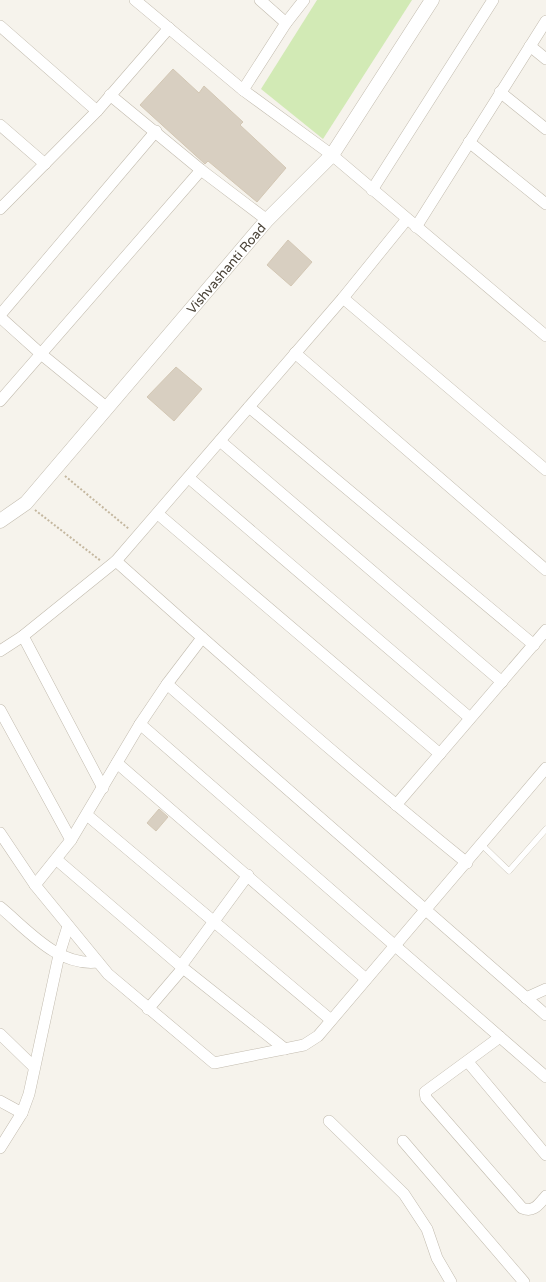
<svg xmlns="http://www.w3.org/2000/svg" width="546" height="1282" viewBox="0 0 546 1282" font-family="'Varela Round',sans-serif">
	<rect width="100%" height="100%" fill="#f6f3ec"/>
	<path fill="#d2eab5" d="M 317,0 L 412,0 L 323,139 L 261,89 Z"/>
	<g fill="#d8cfc1" stroke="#d3c7b4">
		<path d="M 173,69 L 199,93 L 204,86 L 243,122 L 240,125 L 286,168 L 257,202 L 208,161 L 205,164 L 140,105 Z"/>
		<path d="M 288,240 L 312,262 L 291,286 L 267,265 Z"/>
		<path d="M 176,367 L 202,389 L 174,421 L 147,397 Z"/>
		<path d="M 159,809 L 168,817 L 156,831 L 147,823 Z"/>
	</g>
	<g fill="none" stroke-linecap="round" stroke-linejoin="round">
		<defs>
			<path id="service" d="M 482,845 L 509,871 L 546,829"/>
			<g id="minor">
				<path d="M 135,0 L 243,90 L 332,155 L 546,336"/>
				<path d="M 260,0 L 286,23"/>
				<path d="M 0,26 L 97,111"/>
				<path d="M 530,46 L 546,59"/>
				<path d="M 243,90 L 286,23 L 304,0"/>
				<path d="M 500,92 L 546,129"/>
				<path d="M 110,95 L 201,170 L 267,220"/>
				<path d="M 0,125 L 45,164"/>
				<path d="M 469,142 L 546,204"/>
				<path d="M 372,190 L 493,0"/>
				<path d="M 0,209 L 97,111 L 169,28"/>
				<path d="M 416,227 L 546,21"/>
				<path d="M 343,298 L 546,470"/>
				<path d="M 0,315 L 156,131"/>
				<path d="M 0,317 L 41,354 L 106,407"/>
				<path d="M 295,353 L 546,570"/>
				<path d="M 0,401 L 201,170"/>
				<path d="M 249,407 L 534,645"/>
				<path d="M 220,441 L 502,682"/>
				<path d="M 189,478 L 470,718"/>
				<path d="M 158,514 L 440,754"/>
				<path d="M 116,561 C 231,664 347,766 467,863"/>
				<path d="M 23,636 L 103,788"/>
				<path d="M 0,651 L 23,636 L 116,561 L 343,298 L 407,219"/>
				<path d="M 167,684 L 546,1015"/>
				<path d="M 0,710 L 71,840"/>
				<path d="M 140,724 L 546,1077"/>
				<path d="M 117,763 L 366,979"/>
				<path d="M 396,805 L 546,630"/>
				<path d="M 87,815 L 331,1020"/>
				<path d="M 0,833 L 35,885 L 108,974 L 214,1063 L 304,1045 L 318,1036 L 546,768"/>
				<path d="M 57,860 L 183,968 L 285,1049"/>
				<path d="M 35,885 L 71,840 L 140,724 L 167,684 L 202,638"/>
				<path d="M 0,907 C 28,930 58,967 98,962"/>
				<path d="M 181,966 L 248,875"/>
				<path d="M 526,998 L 546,989"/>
				<path d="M 148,1009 L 183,968"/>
				<path d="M 0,1034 L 34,1067"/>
				<path d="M 500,1037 L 425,1092 L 426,1098 L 522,1208 C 534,1213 539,1204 546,1196"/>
				<path d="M 468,1062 L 546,1155"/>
				<path d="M 0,1101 L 22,1113"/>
				<path d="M 329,1121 L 404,1194 L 427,1229 L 437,1258 L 451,1282"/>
				<path d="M 403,1141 L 524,1282"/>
				<path d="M 0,1148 L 22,1113 L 29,1094 L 59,955 L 68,926"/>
			</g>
			<g id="tertiary">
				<path id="s1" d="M 0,521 L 26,503 L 267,220 L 332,155 L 432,0"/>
			</g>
		</defs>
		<use href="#service" stroke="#c2bbae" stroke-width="6"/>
		<use href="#minor" stroke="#c2bbae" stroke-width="12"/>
		<use href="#tertiary" stroke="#c2bbae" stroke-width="15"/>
		<g stroke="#c4b79f" stroke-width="2" stroke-dasharray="2 2" stroke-linecap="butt">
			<path d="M 65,476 L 129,529"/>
			<path d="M 35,510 L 101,561"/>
		</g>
		<use href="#service" stroke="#fff" stroke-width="5.5"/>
		<use href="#minor" stroke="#fff" stroke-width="11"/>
		<use href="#tertiary" stroke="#fff" stroke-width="14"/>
	</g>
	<g text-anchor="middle" stroke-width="3.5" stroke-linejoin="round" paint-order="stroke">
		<g font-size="13" fill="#4b4439" stroke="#fff">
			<text dy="5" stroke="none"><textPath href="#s1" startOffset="340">Vishvashanti Road</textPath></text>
		</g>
	</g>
</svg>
